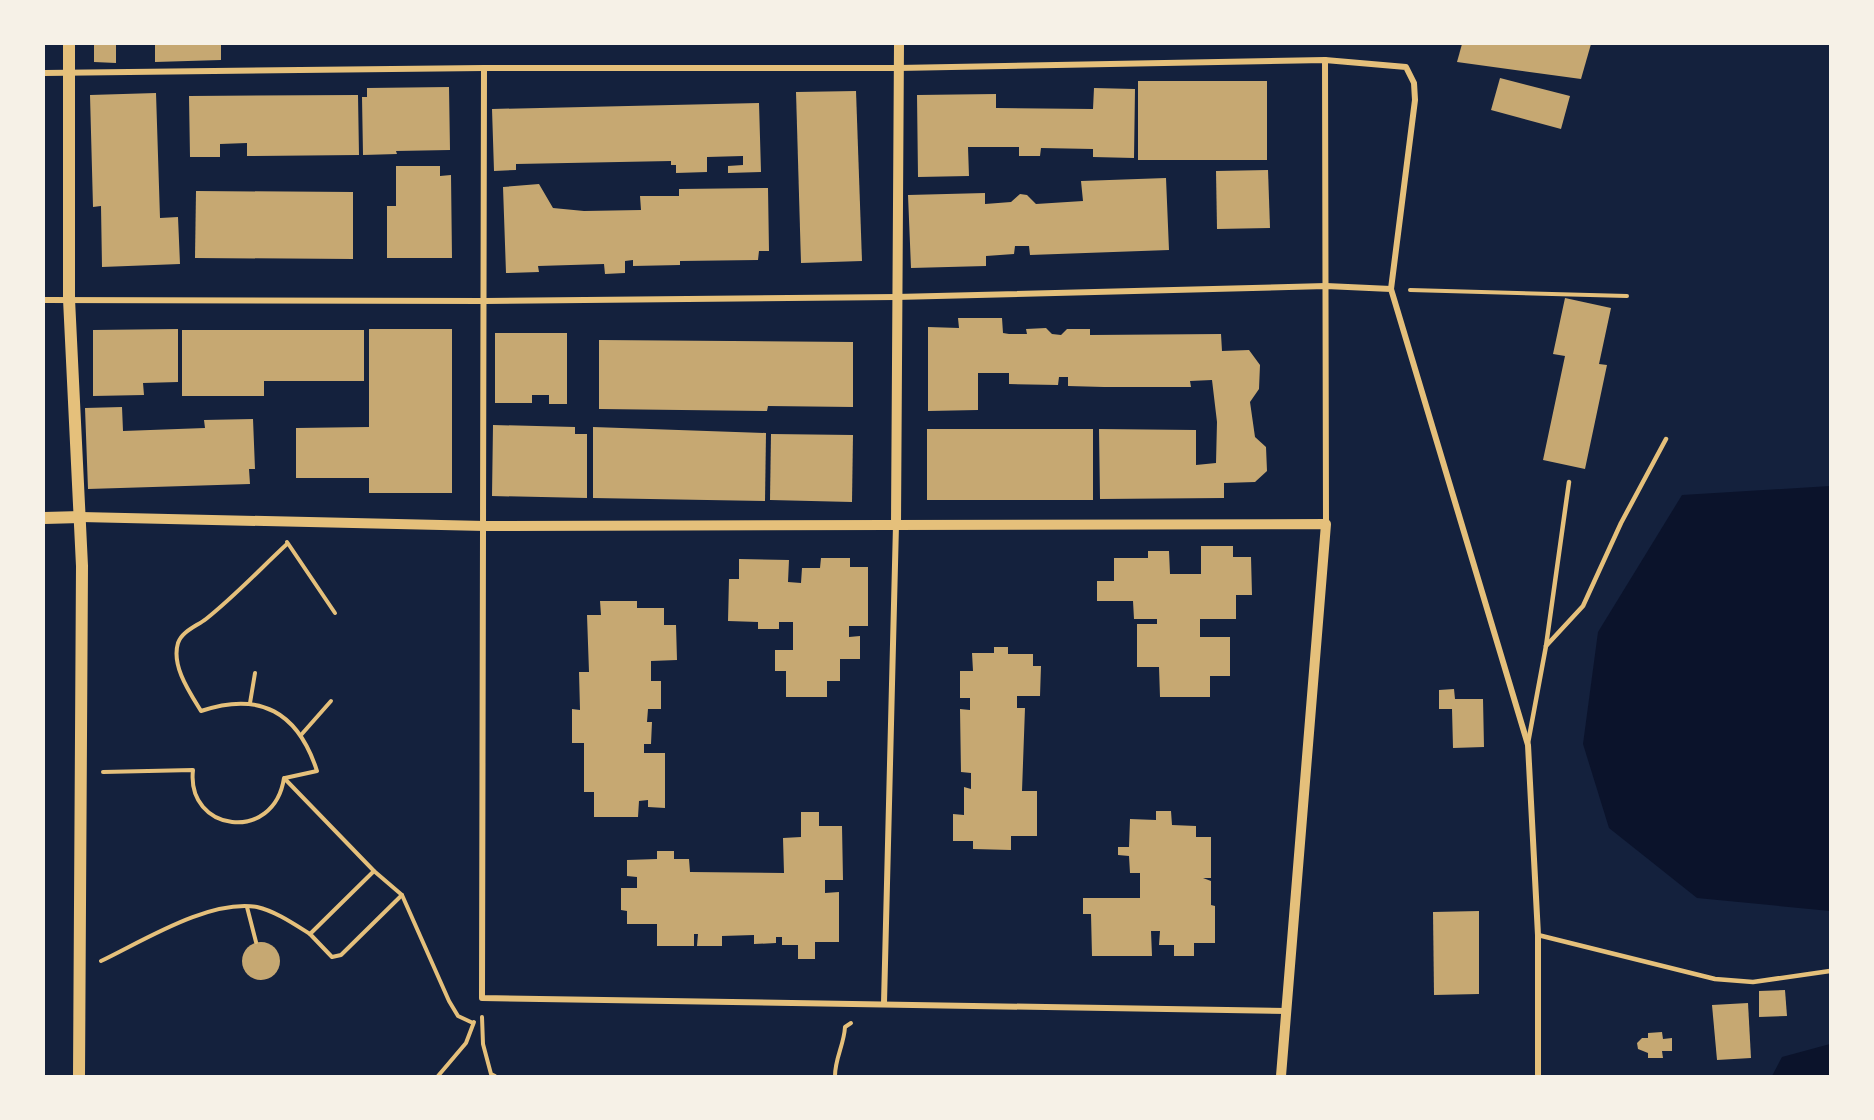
<svg xmlns="http://www.w3.org/2000/svg" width="1874" height="1120" viewBox="0 0 1874 1120" font-family="'Sofia Sans Condensed',sans-serif">
	<rect width="100%" height="100%" fill="#14213d"/>
	<g fill="#0b132b">
		<path d="M 1830,486 L 1830,911 L 1697,898 L 1609,828 L 1583,744 L 1598,632 L 1682,495 Z"/>
		<path d="M 1830,1044 L 1830,1076 L 1772,1076 L 1782,1057 Z"/>
	</g>
	<g fill="#c6a872">
		<path d="M 94,44 L 116,44 L 116,63 L 94,62 Z"/>
		<path d="M 155,44 L 221,44 L 221,60 L 155,62 Z"/>
		<path d="M 1462,44 L 1591,44 L 1581,79 L 1457,62 Z"/>
		<path d="M 1500,78 L 1570,96 L 1561,129 L 1491,110 Z"/>
		<rect x="1138" y="81" width="129" height="79"/>
		<path d="M 449,87 L 450,150 L 396,151 L 397,154 L 363,155 L 362,97 L 367,97 L 367,88 Z"/>
		<path d="M 1094,88 L 1135,89 L 1134,158 L 1093,157 L 1093,149 L 1041,148 L 1040,156 L 1019,156 L 1019,147 L 968,147 L 969,176 L 918,177 L 917,95 L 996,94 L 996,108 L 1093,109 Z"/>
		<path d="M 856,91 L 862,261 L 801,263 L 796,92 Z"/>
		<path d="M 156,93 L 160,218 L 178,217 L 180,264 L 102,267 L 101,206 L 93,207 L 90,95 Z"/>
		<path d="M 358,95 L 359,155 L 247,156 L 247,143 L 220,144 L 220,157 L 190,157 L 189,96 Z"/>
		<path d="M 759,103 L 761,172 L 728,173 L 728,166 L 743,165 L 743,156 L 707,157 L 707,172 L 676,173 L 676,165 L 671,165 L 671,161 L 516,164 L 516,170 L 494,171 L 492,109 Z"/>
		<path d="M 396,166 L 440,166 L 440,176 L 451,175 L 452,258 L 387,258 L 387,206 L 396,206 Z"/>
		<path d="M 1268,170 L 1270,228 L 1217,229 L 1216,171 Z"/>
		<path d="M 1166,178 L 1169,250 L 1030,255 L 1029,246 L 1015,246 L 1014,254 L 986,256 L 986,266 L 911,268 L 908,195 L 985,193 L 985,204 L 1011,202 L 1020,194 L 1027,195 L 1036,204 L 1083,201 L 1081,181 Z"/>
		<path d="M 539,184 L 553,208 L 584,211 L 641,210 L 640,196 L 679,196 L 679,189 L 768,188 L 769,251 L 759,251 L 758,260 L 680,261 L 680,265 L 633,266 L 633,260 L 625,261 L 625,273 L 605,274 L 604,264 L 538,266 L 539,272 L 506,273 L 503,187 Z"/>
		<path d="M 196,191 L 353,192 L 353,259 L 195,258 Z"/>
		<path d="M 1565,298 L 1611,308 L 1599,364 L 1607,365 L 1585,469 L 1543,460 L 1565,356 L 1553,354 Z"/>
		<path d="M 958,318 L 1002,318 L 1003,333 L 1009,334 L 1027,334 L 1026,329 L 1046,328 L 1052,334 L 1061,335 L 1067,329 L 1090,329 L 1090,335 L 1221,334 L 1222,351 L 1249,350 L 1260,365 L 1259,389 L 1250,402 L 1255,437 L 1266,447 L 1267,471 L 1255,482 L 1224,483 L 1224,498 L 1100,499 L 1099,429 L 1196,430 L 1196,465 L 1216,463 L 1217,422 L 1212,380 L 1190,381 L 1191,387 L 1104,387 L 1068,386 L 1068,377 L 1059,377 L 1058,385 L 1009,384 L 1009,373 L 978,373 L 978,410 L 928,411 L 928,327 L 959,328 Z"/>
		<path d="M 178,329 L 178,382 L 143,383 L 144,395 L 93,396 L 93,330 Z"/>
		<path d="M 369,329 L 452,329 L 452,493 L 369,493 L 369,478 L 296,478 L 296,428 L 369,427 Z"/>
		<path d="M 182,330 L 364,330 L 364,381 L 264,381 L 264,396 L 182,396 Z"/>
		<path d="M 495,333 L 567,333 L 567,404 L 549,404 L 549,395 L 532,395 L 532,403 L 495,403 Z"/>
		<path d="M 599,340 L 853,342 L 853,407 L 768,406 L 767,411 L 599,409 Z"/>
		<path d="M 122,407 L 123,431 L 205,428 L 204,420 L 253,419 L 255,469 L 249,469 L 250,484 L 88,489 L 85,408 Z"/>
		<path d="M 493,425 L 575,427 L 575,434 L 587,434 L 587,498 L 492,496 Z"/>
		<path d="M 593,427 L 766,433 L 765,501 L 593,498 Z"/>
		<rect x="927" y="429" width="166" height="71"/>
		<path d="M 771,434 L 853,435 L 852,502 L 770,500 Z"/>
		<path d="M 1201,546 L 1233,546 L 1233,557 L 1251,557 L 1252,595 L 1236,595 L 1236,619 L 1200,619 L 1200,637 L 1230,637 L 1230,676 L 1210,676 L 1210,697 L 1160,697 L 1159,667 L 1137,667 L 1137,624 L 1157,624 L 1157,619 L 1134,619 L 1133,601 L 1097,601 L 1097,581 L 1114,581 L 1114,558 L 1148,558 L 1148,551 L 1169,551 L 1170,574 L 1201,574 Z"/>
		<path d="M 821,558 L 850,558 L 850,567 L 868,567 L 868,626 L 849,626 L 849,637 L 860,636 L 860,659 L 840,659 L 840,681 L 827,681 L 827,697 L 786,697 L 786,671 L 775,671 L 775,650 L 793,650 L 793,622 L 779,622 L 779,629 L 758,629 L 758,622 L 728,621 L 729,579 L 739,579 L 739,559 L 789,560 L 788,582 L 801,583 L 802,568 L 820,568 Z"/>
		<path d="M 600,601 L 637,601 L 637,608 L 664,608 L 664,625 L 676,625 L 677,660 L 651,661 L 651,681 L 661,681 L 661,709 L 648,709 L 647,722 L 652,722 L 651,744 L 644,744 L 644,753 L 665,753 L 665,808 L 648,807 L 648,800 L 639,801 L 638,817 L 594,817 L 594,792 L 584,792 L 584,743 L 572,743 L 572,709 L 580,710 L 579,672 L 589,672 L 587,615 L 601,615 Z"/>
		<path d="M 994,647 L 1008,647 L 1008,654 L 1033,654 L 1033,666 L 1041,666 L 1040,696 L 1017,696 L 1017,708 L 1025,708 L 1022,791 L 1037,791 L 1037,836 L 1011,836 L 1011,850 L 973,849 L 973,841 L 953,841 L 953,814 L 964,815 L 964,787 L 971,789 L 971,773 L 961,772 L 960,709 L 970,710 L 970,698 L 960,698 L 960,671 L 973,671 L 972,653 L 994,653 Z"/>
		<path d="M 1454,689 L 1455,699 L 1483,699 L 1484,747 L 1453,748 L 1452,709 L 1439,709 L 1439,690 Z"/>
		<path d="M 1156,811 L 1171,811 L 1172,825 L 1196,826 L 1196,837 L 1211,837 L 1211,878 L 1203,878 L 1211,881 L 1211,905 L 1215,906 L 1215,943 L 1194,943 L 1194,956 L 1174,956 L 1174,945 L 1159,945 L 1160,931 L 1151,931 L 1152,956 L 1092,956 L 1091,914 L 1083,914 L 1083,898 L 1140,898 L 1140,873 L 1130,873 L 1129,856 L 1118,855 L 1118,847 L 1129,847 L 1130,819 L 1156,820 Z"/>
		<path d="M 801,812 L 819,812 L 819,826 L 842,826 L 843,880 L 825,880 L 825,893 L 839,892 L 839,942 L 815,942 L 815,959 L 798,959 L 798,945 L 782,945 L 782,937 L 776,937 L 776,943 L 754,944 L 754,935 L 722,936 L 722,946 L 697,946 L 698,934 L 694,934 L 694,946 L 657,946 L 657,924 L 627,924 L 627,911 L 621,910 L 621,888 L 637,888 L 637,877 L 627,876 L 627,860 L 657,859 L 657,851 L 674,851 L 674,859 L 689,859 L 690,872 L 784,873 L 783,838 L 801,837 Z"/>
		<path d="M 1479,911 L 1479,994 L 1434,995 L 1433,912 Z"/>
		<circle cx="261" cy="961" r="19"/>
		<path d="M 1785,990 L 1787,1016 L 1759,1017 L 1759,991 Z"/>
		<path d="M 1748,1003 L 1751,1058 L 1717,1060 L 1712,1005 Z"/>
		<path d="M 1662,1032 L 1663,1039 L 1672,1038 L 1672,1051 L 1662,1051 L 1663,1058 L 1648,1058 L 1648,1053 L 1638,1049 L 1637,1043 L 1642,1038 L 1648,1038 L 1648,1033 Z"/>
	</g>
	<g fill="none" stroke-linecap="round" stroke-linejoin="round">
		<g stroke="#e5c07b" stroke-width="4">
			<path d="M 1410,290 L 1627,296"/>
			<path d="M 287,542 L 335,613"/>
			<path d="M 250,703 L 255,673"/>
			<path d="M 301,735 L 331,701"/>
			<path d="M 103,772 L 193,770 C 186,832 274,844 284,778 L 374,871 L 402,895 L 449,1001 L 458,1016 L 473,1023"/>
			<path d="M 285,778 L 317,771 C 298,712 260,691 201,711 C 190,693 171,666 178,643 C 182,631 197,626 206,619 C 235,596 260,569 287,544"/>
			<path d="M 374,871 L 310,934 L 332,957 L 341,955 L 402,895"/>
			<path d="M 247,907 L 256,942"/>
			<path d="M 101,961 C 143,941 209,899 257,907 C 275,911 294,924 310,934"/>
			<path d="M 482,1017 L 483,1044 L 491,1074 L 495,1076"/>
			<path d="M 438,1076 L 466,1043 L 474,1022"/>
			<path d="M 835,1076 C 835,1058 844,1045 845,1027 L 851,1023"/>
		</g>
		<g stroke="#e5c07b" stroke-width="4.5">
			<path d="M 1546,646 L 1583,606 L 1621,523 L 1666,439"/>
			<path d="M 1528,743 L 1546,646 L 1569,482"/>
			<path d="M 1538,935 L 1715,979 L 1753,982 L 1830,971"/>
		</g>
		<g stroke="#e5c07b" stroke-width="6">
			<path d="M 1325,60 L 1326,524"/>
			<path d="M 484,68 L 482,998 L 1287,1011"/>
			<path d="M 44,73 L 484,68 L 898,68 L 1325,60 L 1406,67 L 1414,83 L 1415,100 L 1391,289"/>
			<path d="M 44,300 L 484,301 L 896,297 L 1326,286 L 1391,289 L 1528,745 L 1538,935 L 1538,1076"/>
			<path d="M 884,1003 L 896,525"/>
		</g>
		<g stroke="#e5c07b" stroke-width="10">
			<path d="M 81,517 L 485,526 L 1326,524 L 1281,1076"/>
			<path d="M 896,525 L 899,44"/>
		</g>
		<g stroke="#e5c07b" stroke-width="12">
			<path d="M 69,44 L 69,299 L 82,566 L 79,1076"/>
			<path d="M 44,518 L 81,517"/>
		</g>
	</g>
	<rect width="1874" height="1120" fill="none" stroke="#f6f1e7" stroke-width="90"/>
</svg>
